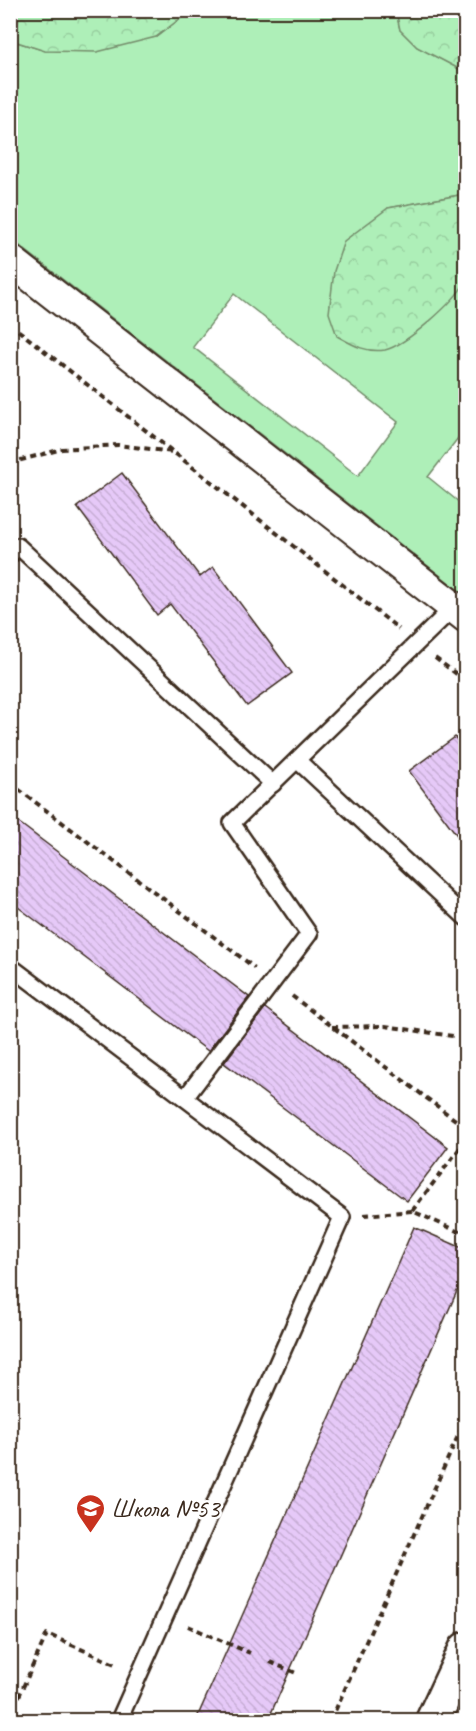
<svg xmlns="http://www.w3.org/2000/svg" width="476" height="1731" viewBox="0 0 476 1731" font-family="Caveat,sans-serif">
	<defs>
		<pattern id="forest-crowns" width="20" height="18" patternUnits="userSpaceOnUse" patternTransform="scale(1.5)"><rect width="20" height="18" fill="#aeefb8"/><path d="M2 6a3 3 0 1 1 6 0M12 15a3 3 0 1 1 6 0" fill="none" stroke="#97cd9e"/></pattern>
		<pattern id="building-back-hatch" width="6" height="6" patternUnits="userSpaceOnUse" patternTransform="scale(1.5)"><rect width="6" height="6" fill="#e6c9f8"/><path d="M-1 5l2 2M0 0l6 6M5-1l2 2" fill="none" stroke="#c6add4"/></pattern>
	</defs>
	<rect width="100%" height="100%" fill="#fff"/>
	<filter id="ink" filterUnits="userSpaceOnUse"><feTurbulence type="fractalNoise" baseFrequency=".0167" numOctaves="2"/><feDisplacementMap in="SourceGraphic" scale="12" xChannelSelector="R" yChannelSelector="G"/><feConvolveMatrix kernelMatrix="1 2 1 2 8 2 1 2 1" color-interpolation-filters="sRGB"/></filter>
	<g filter="url(#ink)">
		<path fill="#aeefb8" stroke="#748c6b" stroke-width="1.5" fill-rule="evenodd" d="M 190,11 L 396,11 L 400,30 L 417,47 L 465,72 L 465,194 L 388,208 L 408,338 L 443,308 L 465,281 L 465,429 L 428,477 L 465,507 L 465,595 L 11,239 L 10,40 L 46,51 L 156,37 ZM 234,294 L 398,422 L 358,476 L 193,347 Z"/>
		<g fill="url(#forest-crowns)" stroke="#748c6b" stroke-width="1.5">
			<path d="M 11,10 L 190,10 L 190,11 L 156,37 L 97,52 L 45,51 L 11,40 Z"/>
			<path d="M 396,11 L 465,11 L 465,72 L 417,47 L 400,30 Z"/>
			<path d="M 465,194 C 466,210 470,271 465,282 C 455,302 406,345 385,350 C 366,353 353,345 337,336 L 329,313 L 334,271 L 344,241 L 388,208 Z"/>
		</g>
		<g fill="url(#building-back-hatch)" stroke="#3b2a1e" stroke-width="1.5">
			<path d="M 122,473 L 200,577 L 213,567 L 292,673 L 247,706 L 170,604 L 157,615 L 77,507 Z"/>
			<path d="M 455,737 L 465,751 L 465,846 L 409,771 Z"/>
			<path d="M 10,816 L 249,997 L 208,1051 L 10,901 Z"/>
			<path d="M 265,1008 L 448,1147 L 407,1201 L 224,1063 Z"/>
			<path d="M 414,1227 L 465,1249 L 465,1273 L 268,1720 L 196,1720 Z"/>
		</g>
		<g fill="none" stroke-linecap="round" stroke-linejoin="round">
			<defs>
				<g id="service">
					<path d="M 10,555 L 18,546 L 273,784"/>
					<path d="M 297,760 L 466,918"/>
					<path d="M 10,966 L 342,1217 L 119,1720"/>
					<path d="M 185,1098 L 309,934 L 232,823 L 453,608"/>
				</g>
				<path id="minor" d="M 10,260 L 466,617"/>
				<path id="tertiary" d="M 433,1720 L 466,1649"/>
			</defs>
			<use href="#service" stroke="#3b2a1e" stroke-width="20"/>
			<use href="#minor" stroke="#3b2a1e" stroke-width="34"/>
			<use href="#tertiary" stroke="#3b2a1e" stroke-width="38"/>
			<g stroke="#3b2a1e" stroke-width="4" stroke-dasharray="6 4.5" stroke-linecap="butt">
				<path d="M 10,324 L 399,629"/>
				<path d="M 10,463 L 62,449 L 118,445 L 173,452"/>
				<path d="M 435,658 L 466,681"/>
				<path d="M 10,783 L 255,968"/>
				<path d="M 292,996 L 466,1128"/>
				<path d="M 332,1027 L 385,1026 L 466,1038"/>
				<path d="M 412,1211 L 466,1140"/>
				<path d="M 364,1215 L 412,1211 L 466,1235"/>
				<path d="M 188,1626 L 250,1653"/>
				<path d="M 270,1662 L 296,1673"/>
				<path d="M 10,1716 L 47,1634 L 117,1665"/>
				<path d="M 331,1720 L 466,1418"/>
			</g>
			<use href="#service" stroke="#fff" stroke-width="15"/>
			<use href="#minor" stroke="#fff" stroke-width="30"/>
			<use href="#tertiary" stroke="#fff" stroke-width="33"/>
		</g>
	</g>
	<defs>
		<symbol id="school-pin" viewBox="-11 -11 22 30"><path d="M0 17L-7.5 6A9.5 9.5 0 1 1 7.5 6Z" fill="#c8321e" stroke="#fff"/><path d="M0-5L7-2L0 1L-7-2ZM-4 1L0 2.5L4 1V4Q0 6-4 4Z" fill="#fff"/></symbol>
	</defs>
	<g fill-rule="evenodd">
		<use href="#school-pin" x="74" y="1492" width="33" height="45"/>
	</g>
	<g text-anchor="middle" stroke-width="5" stroke-linejoin="round" paint-order="stroke">
		<g font-size="26" fill="#3b2a1e" stroke="#fff" text-anchor="start">
			<text x="111" y="1517">Школа №53</text>
		</g>
	</g>
	<rect width="476" height="1731" fill="none" stroke="#fff" stroke-width="36"/>
	<rect x="18" y="18" width="440" height="1695" fill="none" stroke="#3b2a1e" stroke-width="2" filter="url(#ink)"/>
</svg>
